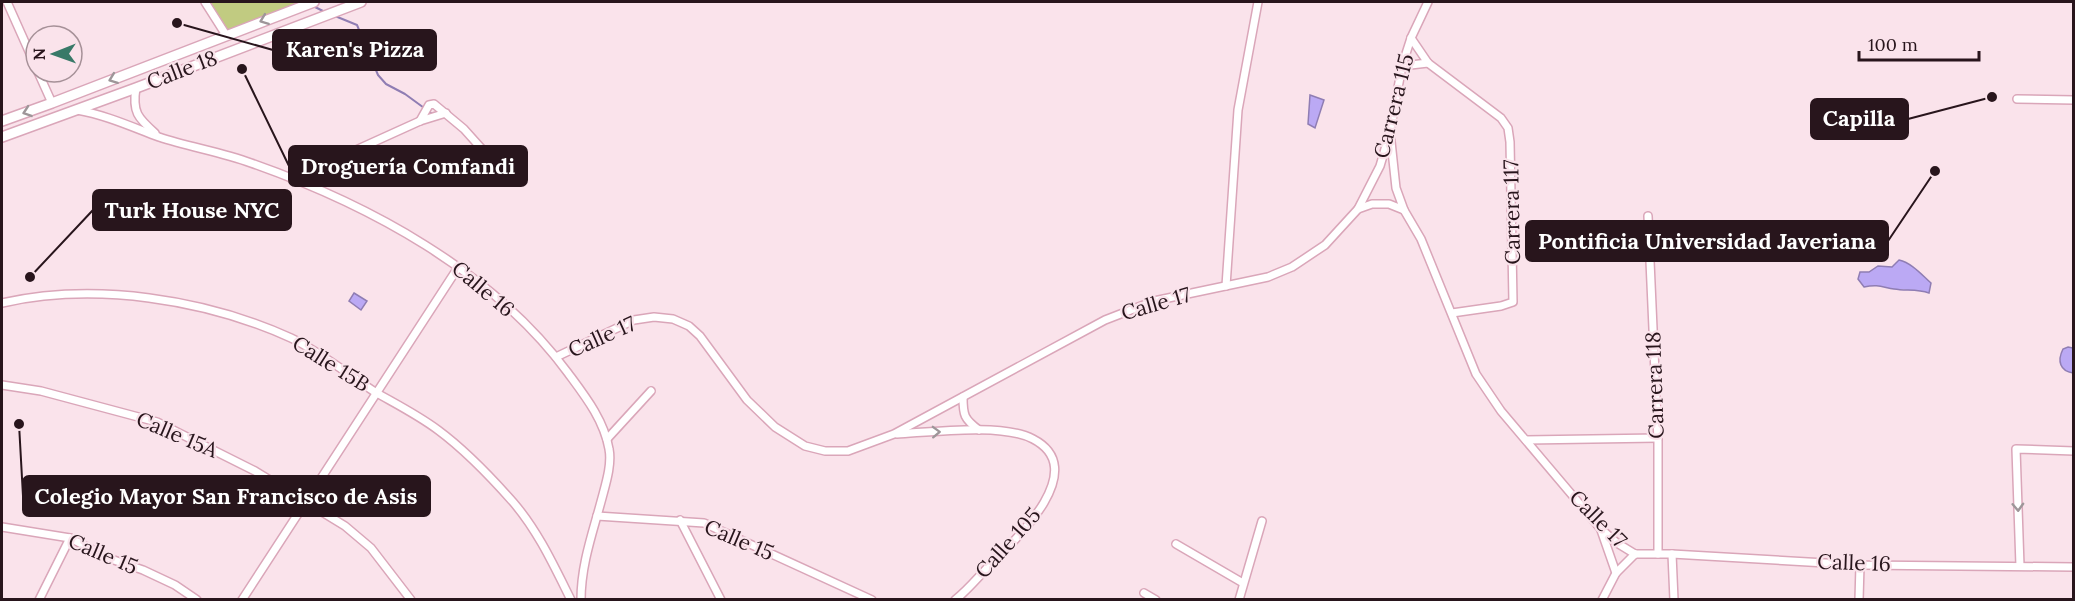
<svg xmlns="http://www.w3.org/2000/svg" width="2075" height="601" viewBox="0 0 2075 601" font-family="Lora,serif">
	<rect width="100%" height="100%" fill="#fae3eb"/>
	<path fill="#c1cb81" d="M 205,2 L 314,2 L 226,35 Z"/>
	<g fill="#bba9f4" stroke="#8f7db3" stroke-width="1.5">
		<path d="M 1310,95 L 1324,100 L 1315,128 L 1308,124 Z"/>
		<path d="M 1899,260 C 1912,263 1922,275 1931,283 L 1929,293 C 1917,289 1906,291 1894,289 C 1882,287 1878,284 1864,287 L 1858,279 L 1860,272 L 1869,272 L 1878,266 L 1892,267 Z"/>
		<path d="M 354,293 L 367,301 L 361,310 L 349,301 Z"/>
		<path d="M 2068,347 L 2073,348 L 2073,373 C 2060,371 2057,361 2063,349 Z"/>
	</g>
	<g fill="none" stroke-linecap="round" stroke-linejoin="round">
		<g stroke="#8f7db3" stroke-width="2">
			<path d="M 313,6 L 327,13"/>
			<path d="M 335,16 L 357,25 L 378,75 L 386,84 L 405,94 L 431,113"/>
		</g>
		<defs>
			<g id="minor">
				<path d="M 7,2 L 36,67"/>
				<path d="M 205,2 L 226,35"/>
				<path d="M 1411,38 L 1428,63 L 1501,118 L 1508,128 L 1510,142 L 1513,302 L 1501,306 L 1452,313"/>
				<path d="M 1402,66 L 1428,63"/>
				<path d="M 38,72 L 52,103"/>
				<path d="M 136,88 C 132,112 138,118 155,133"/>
				<path d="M 2017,99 L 2074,100"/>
				<path d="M 77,110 C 106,115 132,127 159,137 C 189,147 221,152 251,163 C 368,204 493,271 568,373 C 585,396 604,420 609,449 C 612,464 606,483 602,498 C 593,532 581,564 581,600"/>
				<path d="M 420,121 L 429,105 L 434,104 L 464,129 L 507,177"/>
				<path d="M 1390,132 L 1396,188 L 1404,210 L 1421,239 L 1476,374 L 1501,411 L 1600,528 L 1617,543 L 1635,554"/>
				<path d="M 292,179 L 420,121 L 446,113"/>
				<path d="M 1358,209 L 1380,166 L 1390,132 L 1402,66 L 1411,38 L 1428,2"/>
				<path d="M 1648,216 L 1658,441 L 1658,554"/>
				<path d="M 1226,286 L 1238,110 L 1258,2"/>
				<path d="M 2,303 C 95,282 205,299 291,338 C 319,351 349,375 375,392 C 396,404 418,415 438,430 C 465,450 490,476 513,502 C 538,531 554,566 571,600"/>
				<path d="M 556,357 L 634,320 L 654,317 L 673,319 L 689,326 L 700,336 L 747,400 L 775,427 L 805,446 L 825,451 L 848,451 L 894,434 L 1105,320 L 1154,301 L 1268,277 L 1292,267 L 1325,245 L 1358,209 L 1372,204 L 1389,204 L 1404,210"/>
				<path d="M 2,385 L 41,391 L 157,422 L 255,471 L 345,526 L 371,548 L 411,600"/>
				<path d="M 963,397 C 963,415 964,419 979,430"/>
				<path d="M 897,434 C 932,432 1003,423 1033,439 C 1091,469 1017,539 991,564 C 979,576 968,590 955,600"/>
				<path d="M 607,439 L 651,391"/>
				<path d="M 1526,440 L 1658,438"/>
				<path d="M 597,516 L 704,523 L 872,600"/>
				<path d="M 680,520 L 721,600"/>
				<path d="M 2,527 L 70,538 L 108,558 L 143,570 L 175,585 L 197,600"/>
				<path d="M 1601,530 L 1616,573"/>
				<path d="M 1176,544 L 1243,583"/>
				<path d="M 1635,554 L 1672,554 L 1860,565 L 2074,567"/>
				<path d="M 1672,554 L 1674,600"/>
				<path d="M 2020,566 L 2016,449 L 2074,451"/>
				<path d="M 1144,593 L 1156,600"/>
				<path d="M 39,600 L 70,538"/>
				<path d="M 242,600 L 459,266"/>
				<path d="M 1239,600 L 1262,521"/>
				<path d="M 1602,600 L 1616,573 L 1635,554"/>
				<path d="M 1859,600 L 1860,565"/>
			</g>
			<g id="secondary">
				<path d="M 2,121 L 52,103 L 314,2"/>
				<path d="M 2,137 L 136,88 L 361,2"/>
			</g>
		</defs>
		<use href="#minor" stroke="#daa6b9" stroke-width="10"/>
		<use href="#secondary" stroke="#daa6b9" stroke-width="12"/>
		<use href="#minor" stroke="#fff" stroke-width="7"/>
		<use href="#secondary" stroke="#fff" stroke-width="9"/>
	</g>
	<defs><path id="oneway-chevron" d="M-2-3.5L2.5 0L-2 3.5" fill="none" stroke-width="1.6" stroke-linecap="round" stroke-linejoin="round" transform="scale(1.5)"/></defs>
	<g stroke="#9e9699">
		<use href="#oneway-chevron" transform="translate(264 20) rotate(159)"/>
		<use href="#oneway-chevron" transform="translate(113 79) rotate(159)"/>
		<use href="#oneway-chevron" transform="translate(27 112) rotate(161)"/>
		<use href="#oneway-chevron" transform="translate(936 432) rotate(-2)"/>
		<use href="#oneway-chevron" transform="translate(2018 507) rotate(88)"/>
	</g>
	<g text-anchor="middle" stroke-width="4.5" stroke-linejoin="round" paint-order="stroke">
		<g font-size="21" fill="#28151c" stroke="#fae3eb">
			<text transform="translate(182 70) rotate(-21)" y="7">Calle 18</text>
			<text transform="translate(1394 106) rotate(-76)" y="7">Carrera 115</text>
			<text transform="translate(1512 212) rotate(-91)" y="7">Carrera 117</text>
			<text transform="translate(483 289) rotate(40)" y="7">Calle 16</text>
			<text transform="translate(1156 304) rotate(-16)" y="7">Calle 17</text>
			<text transform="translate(602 337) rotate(-24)" y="7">Calle 17</text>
			<text transform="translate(331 364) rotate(32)" y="7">Calle 15B</text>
			<text transform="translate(1655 385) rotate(-92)" y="7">Carrera 118</text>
			<text transform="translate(177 435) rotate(23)" y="7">Calle 15A</text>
			<text transform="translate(1598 519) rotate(45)" y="7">Calle 17</text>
			<text transform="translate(739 540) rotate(23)" y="7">Calle 15</text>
			<text transform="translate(1008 543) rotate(-48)" y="7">Calle 105</text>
			<text transform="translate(103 554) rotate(23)" y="7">Calle 15</text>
			<text transform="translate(1854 563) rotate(2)" y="7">Calle 16</text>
		</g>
	</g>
	<path fill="none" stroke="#28151c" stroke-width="2" d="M177 23L273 50M1992 97L1908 119M242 69L289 166M30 277L93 210M1935 171L1888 241M19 424L23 496"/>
	<g fill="#28151c" stroke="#fae3eb" stroke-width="2">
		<circle cx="177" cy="23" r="6"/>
		<circle cx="1992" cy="97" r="6"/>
		<circle cx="242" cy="69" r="6"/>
		<circle cx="30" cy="277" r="6"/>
		<circle cx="1935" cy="171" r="6"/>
		<circle cx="19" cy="424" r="6"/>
	</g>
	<g fill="#28151c" stroke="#28151c" stroke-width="2">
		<rect x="273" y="30" width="163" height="40" rx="6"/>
		<rect x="1811" y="99" width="97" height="40" rx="6"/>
		<rect x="289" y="146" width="238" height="40" rx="6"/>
		<rect x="93" y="190" width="198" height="40" rx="6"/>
		<rect x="1526" y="221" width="362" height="40" rx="6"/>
		<rect x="23" y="476" width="407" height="40" rx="6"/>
	</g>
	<g font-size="22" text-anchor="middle" font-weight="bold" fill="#fff">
		<text x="355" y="57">Karen's Pizza</text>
		<text x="1859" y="126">Capilla</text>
		<text x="408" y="174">Droguería Comfandi</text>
		<text x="192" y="218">Turk House NYC</text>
		<text x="1707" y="249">Pontificia Universidad Javeriana</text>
		<text x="226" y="504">Colegio Mayor San Francisco de Asis</text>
	</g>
	<rect width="2075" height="601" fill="none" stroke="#28151c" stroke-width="6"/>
	<g transform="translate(54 54) rotate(269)"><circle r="28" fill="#fae3eb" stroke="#a69198" stroke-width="1.5"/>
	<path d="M0-4.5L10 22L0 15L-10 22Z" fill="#387968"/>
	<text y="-9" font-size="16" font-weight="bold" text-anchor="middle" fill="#28151c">N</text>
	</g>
	<path d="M1859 51v9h120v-9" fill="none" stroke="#28151c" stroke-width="3"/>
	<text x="1868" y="51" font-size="18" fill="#28151c" stroke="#fae3eb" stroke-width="4.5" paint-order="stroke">100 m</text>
</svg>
